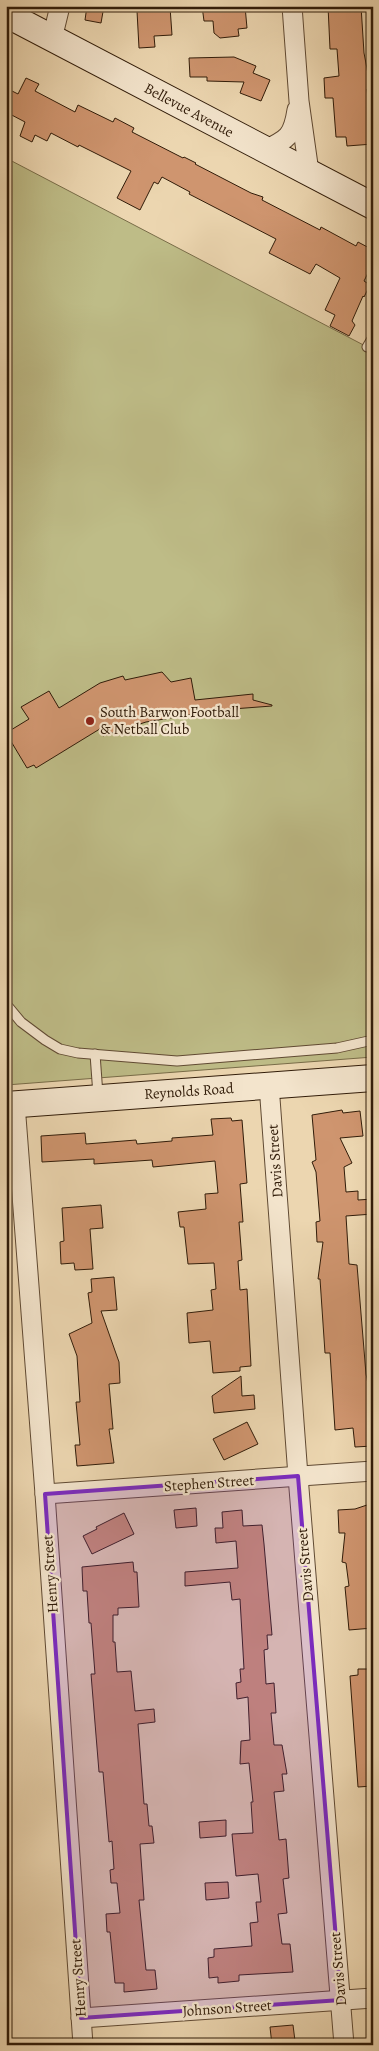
<svg xmlns="http://www.w3.org/2000/svg" width="379" height="2051" viewBox="0 0 379 2051" font-family="Alegreya,serif">
	<rect width="100%" height="100%" fill="#ecd6b0"/>
	<filter id="stains"><feTurbulence type="fractalNoise" baseFrequency=".004" numOctaves="4"/><feColorMatrix values="0 0 0 0 .2 0 0 0 0 .09 0 0 0 0 .02 0 0 0 .5 -.17"/></filter>
	<radialGradient id="worn" r=".72"><stop offset=".6" stop-color="#630" stop-opacity="0"/><stop offset="1" stop-color="#630" stop-opacity=".3"/></radialGradient>
	<path fill="#bebc87" stroke="#786c48" d="M 6,158 L 373,350 L 373,1057 L 6,1085 Z"/>
	<g fill="#cf956f" stroke="#311c09">
		<path d="M 87,6 L 104,6 L 101,23 L 85,20 Z"/>
		<path d="M 202,6 L 245,6 L 247,28 L 238,29 L 239,36 L 220,38 L 214,33 L 213,21 L 204,21 Z"/>
		<path d="M 328,6 L 361,6 L 364,53 L 368,74 L 373,73 L 373,89 L 367,89 L 370,119 L 373,119 L 373,144 L 347,146 L 346,137 L 336,137 L 333,98 L 325,98 L 324,78 L 339,76 L 337,49 L 330,49 Z"/>
		<path d="M 170,7 L 172,35 L 154,36 L 155,47 L 139,48 L 137,11 Z"/>
		<path d="M 234,57 L 256,66 L 253,73 L 270,80 L 261,101 L 240,93 L 244,82 L 207,81 L 207,77 L 190,77 L 189,58 Z"/>
		<path d="M 26,78 L 39,84 L 35,91 L 75,112 L 78,105 L 113,122 L 115,118 L 134,128 L 132,132 L 183,158 L 184,157 L 196,163 L 195,164 L 251,193 L 263,197 L 262,200 L 320,230 L 321,227 L 356,246 L 358,242 L 373,250 L 373,263 L 364,281 L 370,285 L 364,297 L 363,296 L 352,321 L 355,325 L 349,336 L 330,326 L 335,315 L 325,310 L 340,278 L 316,264 L 310,274 L 269,253 L 276,239 L 189,194 L 190,192 L 162,177 L 158,184 L 154,182 L 140,210 L 117,198 L 131,171 L 79,145 L 78,147 L 51,133 L 47,141 L 35,135 L 32,142 L 20,136 L 25,122 L 6,112 L 6,88 L 18,94 Z"/>
		<path d="M 162,672 L 171,682 L 191,678 L 195,700 L 253,694 L 253,700 L 272,705 L 272,706 L 219,710 L 146,722 L 103,736 L 103,727 L 36,768 L 34,765 L 27,768 L 6,733 L 29,719 L 21,707 L 49,691 L 59,708 L 100,683 L 123,676 L 125,680 Z"/>
		<path d="M 342,1110 L 343,1113 L 360,1111 L 363,1136 L 340,1138 L 352,1163 L 344,1167 L 346,1192 L 358,1191 L 358,1200 L 373,1199 L 373,1214 L 346,1216 L 349,1264 L 357,1265 L 366,1374 L 368,1384 L 373,1383 L 373,1446 L 355,1447 L 353,1428 L 335,1430 L 330,1353 L 325,1353 L 320,1279 L 318,1279 L 323,1242 L 317,1242 L 316,1222 L 320,1221 L 316,1172 L 312,1162 L 316,1160 L 312,1115 Z"/>
		<path d="M 231,1118 L 232,1121 L 242,1120 L 247,1183 L 240,1184 L 243,1222 L 239,1222 L 242,1260 L 238,1261 L 240,1290 L 247,1289 L 251,1366 L 240,1367 L 240,1371 L 213,1373 L 210,1341 L 189,1343 L 187,1313 L 213,1310 L 211,1290 L 216,1289 L 214,1263 L 188,1264 L 184,1227 L 180,1227 L 178,1212 L 206,1209 L 205,1194 L 218,1193 L 215,1161 L 153,1167 L 152,1160 L 94,1164 L 94,1159 L 42,1162 L 41,1136 L 85,1133 L 86,1144 L 136,1140 L 137,1144 L 172,1141 L 172,1138 L 213,1135 L 211,1119 Z"/>
		<path d="M 101,1205 L 103,1228 L 90,1229 L 93,1269 L 75,1270 L 74,1263 L 61,1264 L 60,1242 L 64,1241 L 62,1208 Z"/>
		<path d="M 114,1277 L 117,1310 L 101,1311 L 119,1362 L 120,1383 L 109,1384 L 113,1429 L 109,1429 L 114,1463 L 77,1466 L 75,1445 L 80,1445 L 76,1402 L 80,1402 L 77,1356 L 69,1334 L 92,1323 L 88,1293 L 92,1292 L 91,1279 Z"/>
		<path d="M 241,1376 L 242,1396 L 254,1395 L 255,1409 L 214,1413 L 212,1396 Z"/>
		<path d="M 247,1422 L 258,1444 L 224,1460 L 213,1439 Z"/>
		<path d="M 373,1503 L 373,1628 L 349,1630 L 345,1587 L 349,1586 L 346,1563 L 342,1562 L 345,1533 L 339,1533 L 338,1510 L 355,1509 Z"/>
		<path d="M 196,1508 L 197,1526 L 176,1528 L 174,1510 Z"/>
		<path d="M 242,1510 L 243,1526 L 262,1525 L 264,1544 L 272,1635 L 267,1635 L 268,1649 L 264,1650 L 266,1684 L 274,1683 L 276,1713 L 271,1713 L 274,1745 L 282,1745 L 287,1774 L 282,1774 L 284,1791 L 274,1792 L 279,1840 L 286,1839 L 289,1878 L 283,1879 L 287,1913 L 278,1914 L 282,1944 L 290,1944 L 293,1972 L 239,1975 L 239,1981 L 218,1983 L 218,1977 L 209,1978 L 208,1958 L 214,1957 L 214,1949 L 252,1946 L 250,1923 L 258,1922 L 256,1902 L 261,1902 L 258,1874 L 236,1876 L 232,1834 L 253,1833 L 251,1802 L 253,1802 L 249,1763 L 240,1764 L 241,1741 L 250,1740 L 248,1697 L 237,1699 L 236,1683 L 241,1682 L 240,1669 L 244,1669 L 240,1599 L 232,1600 L 230,1582 L 185,1586 L 185,1572 L 238,1568 L 236,1541 L 216,1543 L 215,1528 L 223,1528 L 222,1512 Z"/>
		<path d="M 124,1513 L 134,1534 L 92,1554 L 83,1536 L 97,1529 L 96,1527 Z"/>
		<path d="M 133,1562 L 134,1572 L 137,1572 L 139,1607 L 118,1608 L 118,1615 L 113,1615 L 113,1642 L 115,1642 L 117,1672 L 131,1671 L 135,1711 L 154,1709 L 155,1722 L 138,1724 L 144,1804 L 147,1804 L 149,1826 L 152,1826 L 154,1843 L 140,1844 L 144,1900 L 139,1900 L 146,1970 L 155,1970 L 157,1989 L 124,1992 L 124,1983 L 115,1983 L 110,1932 L 107,1932 L 106,1914 L 120,1913 L 117,1883 L 111,1883 L 110,1870 L 114,1869 L 112,1841 L 109,1842 L 103,1772 L 99,1772 L 91,1674 L 95,1674 L 91,1623 L 89,1623 L 87,1591 L 83,1591 L 82,1567 Z"/>
		<path d="M 358,1669 L 373,1669 L 373,1786 L 358,1787 L 350,1676 L 358,1675 Z"/>
		<path d="M 226,1820 L 226,1836 L 200,1838 L 199,1822 Z"/>
		<path d="M 228,1882 L 229,1898 L 206,1900 L 205,1883 Z"/>
		<path d="M 293,2025 L 295,2041 L 291,2041 L 291,2045 L 272,2045 L 270,2027 Z"/>
	</g>
	<g fill="none" stroke-linecap="round" stroke-linejoin="round">
		<defs>
			<g id="lane">
				<path d="M 367,347 L 373,337"/>
				<path d="M 6,1004 L 21,1022 L 45,1040 L 60,1049 L 78,1053 L 177,1061 L 337,1048 L 373,1040"/>
				<path d="M 95,1054 L 98,1095"/>
			</g>
			<g id="street">
				<path d="M 292,6 L 299,101 L 309,172"/>
				<path d="M 52,39 L 60,6"/>
				<path d="M 265,150 C 288,139 293,136 297,110"/>
				<path d="M 269,1085 L 298,1476 L 344,2045"/>
				<path d="M 15,1104 L 45,1494 L 83,2045"/>
				<path d="M 45,1494 L 373,1471"/>
				<path d="M 81,2018 L 373,1998"/>
			</g>
			<g id="secondary">
				<path d="M 6,14 L 373,206"/>
				<path d="M 6,1105 L 373,1078"/>
			</g>
		</defs>
		<use href="#lane" stroke="#604a33" stroke-width="11"/>
		<use href="#street" stroke="#604a33" stroke-width="21"/>
		<use href="#secondary" stroke="#311c09" stroke-width="28"/>
		<use href="#lane" stroke="#f3e4cc" stroke-width="9"/>
		<use href="#street" stroke="#f3e4cc" stroke-width="19"/>
		<use href="#secondary" stroke="#f3e4cc" stroke-width="26"/>
	</g>
	<path fill="#7b2cbf" fill-opacity="0.2" stroke="#7b2cbf" stroke-width="4" stroke-linejoin="round" d="M 298,1476 L 341,2000 L 81,2018 L 45,1494 Z"/>
	<circle fill="#8f2418" stroke="#f3e4cc" stroke-width="2" cx="90" cy="721" r="5"/>
	<g text-anchor="middle" stroke-width="4.5" stroke-linejoin="round" paint-order="stroke">
		<g font-size="15" fill="#311c09" stroke="#f3e4cc">
			<text transform="translate(189 110) rotate(28)" y="5">Bellevue Avenue</text>
			<text transform="translate(189 1091) rotate(-4)" y="5">Reynolds Road</text>
			<text transform="translate(275 1161) rotate(-94)" y="5">Davis Street</text>
			<text transform="translate(209 1483) rotate(-4)" y="5">Stephen Street</text>
			<text transform="translate(305 1565) rotate(-95)" y="5">Davis Street</text>
			<text transform="translate(50 1574) rotate(-94)" y="5">Henry Street</text>
			<text transform="translate(338 1969) rotate(-95)" y="5">Davis Street</text>
			<text transform="translate(78 1978) rotate(-94)" y="5">Henry Street</text>
			<text transform="translate(227 2008) rotate(-4)" y="5">Johnson Street</text>
		</g>
		<g font-size="15" fill="#311c09" stroke="#f3e4cc" text-anchor="start">
			<text x="100" y="717">South Barwon Football<tspan x="100" dy="17">&amp; Netball Club</tspan></text>
		</g>
	</g>
	<rect width="379" height="2051" fill="none" stroke="#ecd6b0" stroke-width="25"/>
	<rect x="8" y="8" width="364" height="2036" fill="none" stroke="#311c09" stroke-width="2.5"/>
	<rect x="12" y="12" width="354" height="2026" fill="none" stroke="#311c09"/>
	<rect width="100%" height="100%" filter="url(#stains)"/>
	<rect width="100%" height="100%" fill="url(#worn)"/>
</svg>
